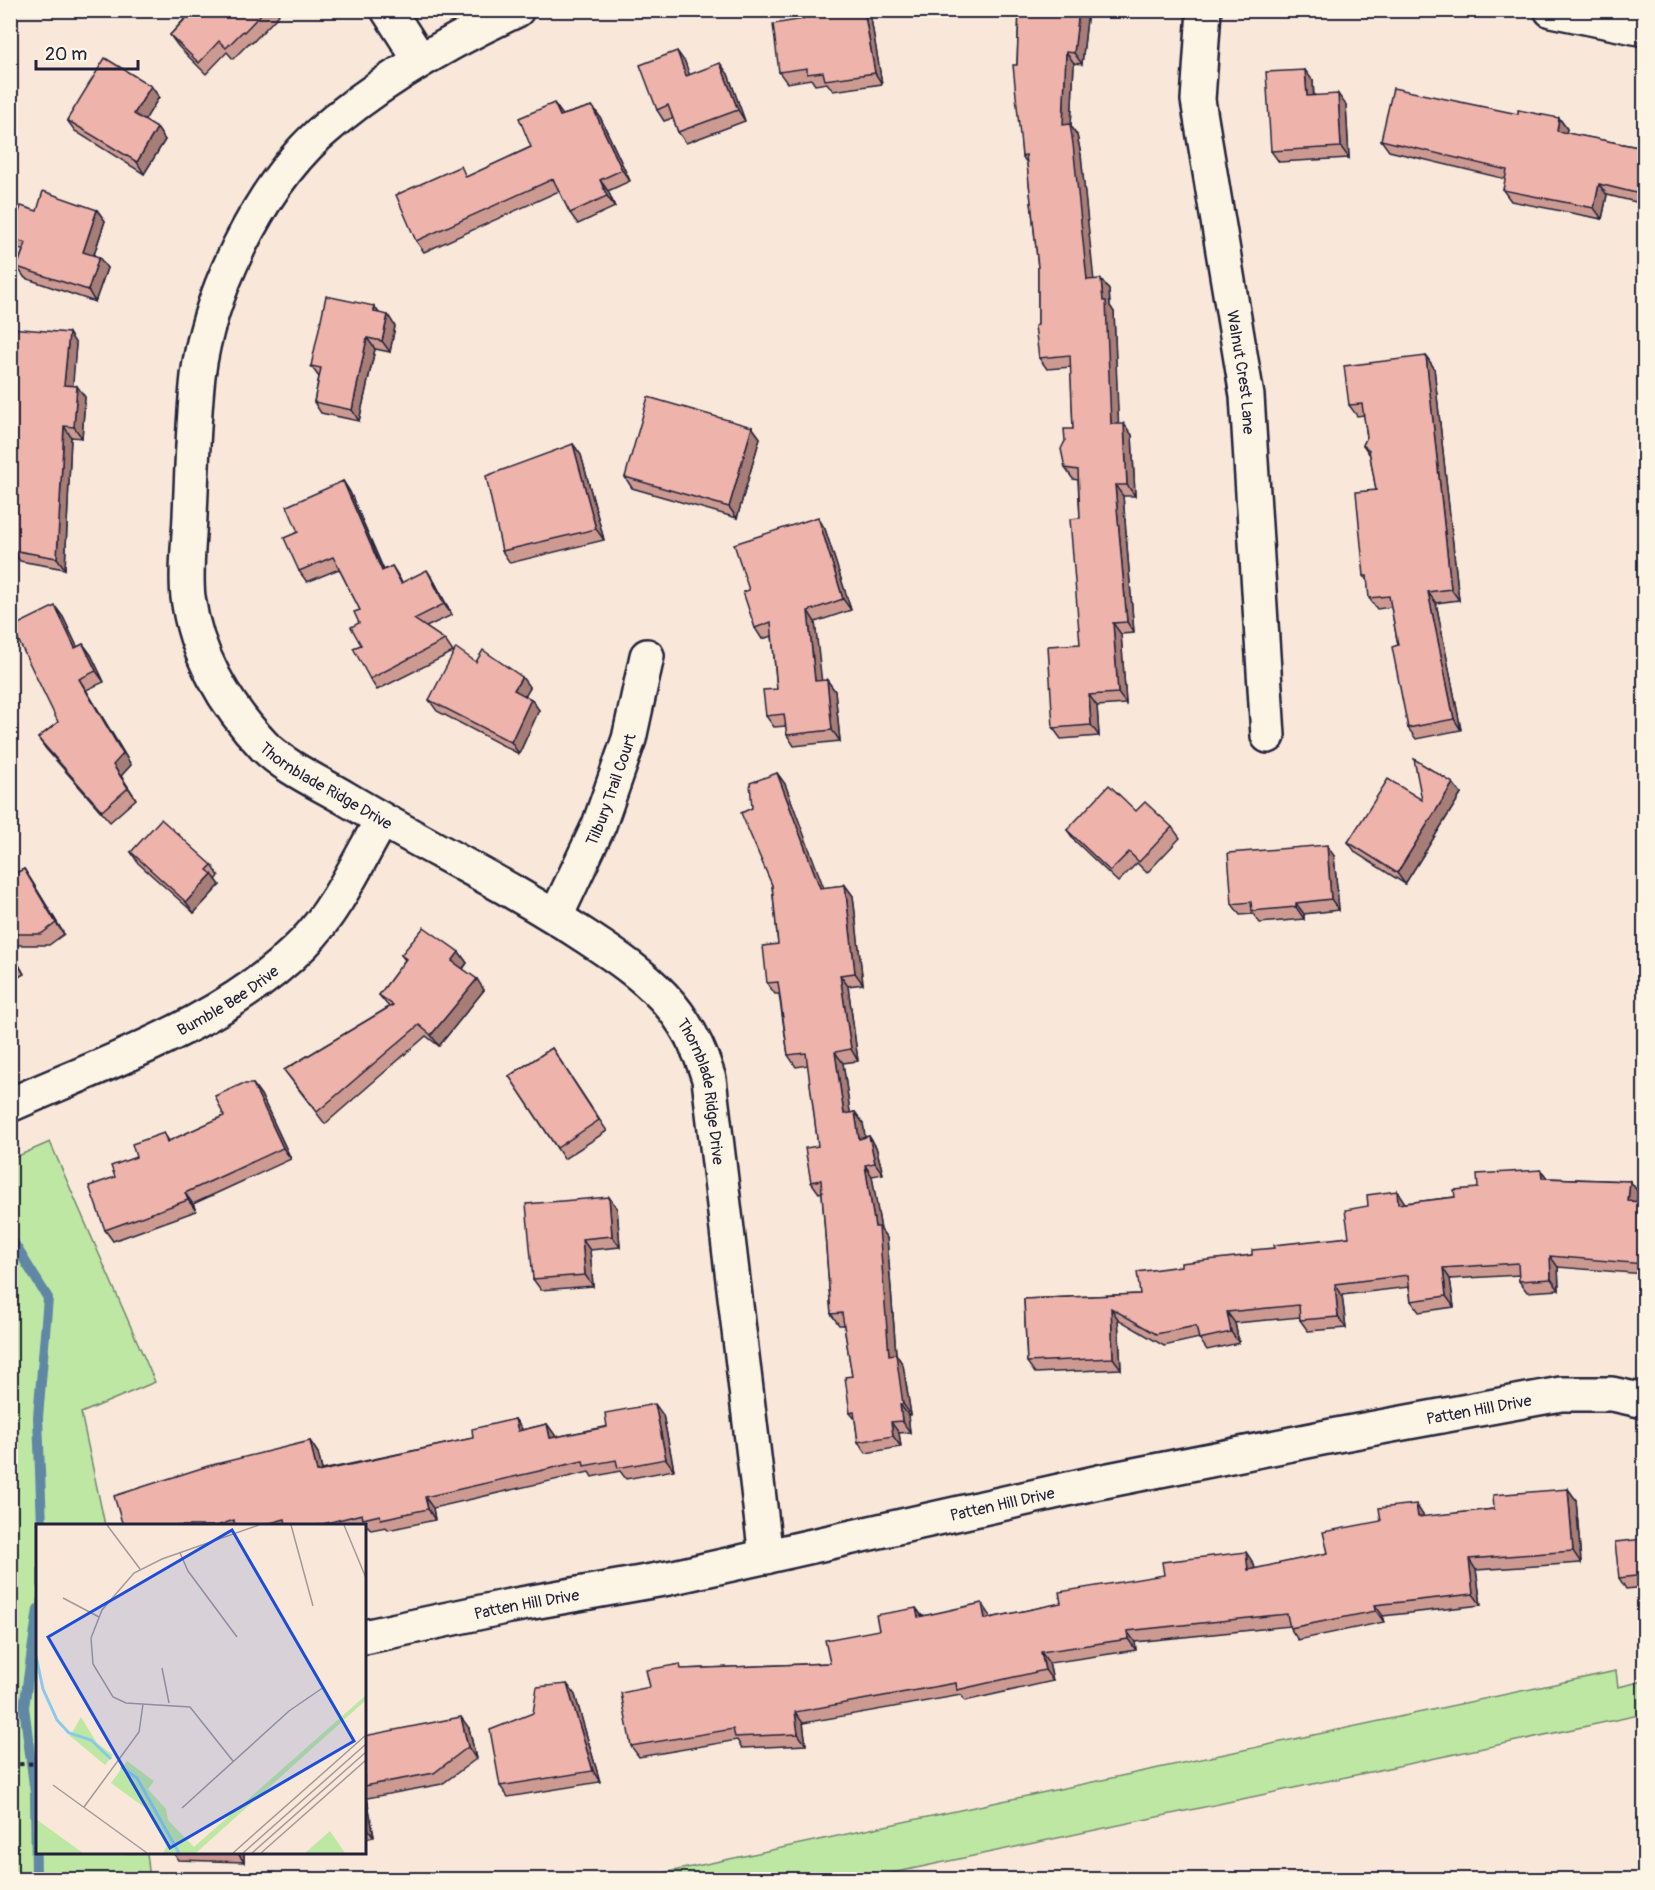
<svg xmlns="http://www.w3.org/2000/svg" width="1655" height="1890" viewBox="0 0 1655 1890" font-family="Pangolin,sans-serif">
	<rect width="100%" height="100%" fill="#f9e8d9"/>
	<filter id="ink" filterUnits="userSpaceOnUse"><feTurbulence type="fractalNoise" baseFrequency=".0167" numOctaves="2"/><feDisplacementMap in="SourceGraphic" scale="12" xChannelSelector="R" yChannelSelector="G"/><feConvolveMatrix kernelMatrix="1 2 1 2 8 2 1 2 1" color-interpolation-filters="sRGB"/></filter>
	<g filter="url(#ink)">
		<g fill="#bee7a3" stroke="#70846f" stroke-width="1.5">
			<path d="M 50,1142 L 155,1382 L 81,1413 L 105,1525 L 38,1526 L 38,1852 L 147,1853 L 150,1879 L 11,1879 L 11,1159 Z"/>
			<path d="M 1616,1671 L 1618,1687 L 1644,1681 L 1644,1714 L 864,1879 L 635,1879 Z"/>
		</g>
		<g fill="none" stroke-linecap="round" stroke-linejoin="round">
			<g stroke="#6087a4" stroke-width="10">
				<path d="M 10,1237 L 48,1298 L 38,1417 L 42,1526"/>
				<path d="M 36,1880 L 35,1793 L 24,1707 L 38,1609"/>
			</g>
			<defs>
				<g id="minor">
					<path d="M 388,10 L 420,60"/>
					<path id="s1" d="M 517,10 C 446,43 377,82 318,135 C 258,191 208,295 198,376 C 193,422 192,469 190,516 C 189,543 185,571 188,597 C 195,653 225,705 264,746 C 286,768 318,782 345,798 C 425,846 510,886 588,938 C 649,978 687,1007 709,1079 L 766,1557"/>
					<path id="s2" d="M 1204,10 L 1198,100 L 1247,396 L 1268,736"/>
					<path d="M 1551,10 L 1644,29"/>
					<path id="s3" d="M 556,916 L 599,825 L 629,739 L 647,656"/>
					<path id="s4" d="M 10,1105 C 109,1061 227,1022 304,943 C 337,909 358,861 382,820"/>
					<path id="s5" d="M 364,1637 L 510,1606 L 669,1578 L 1099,1482 L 1337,1435 L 1561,1394 L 1612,1394 L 1644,1401"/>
				</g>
			</defs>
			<use href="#minor" stroke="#22223b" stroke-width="38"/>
			<path stroke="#22223b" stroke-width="4" stroke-dasharray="4.5 4.5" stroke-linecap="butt" d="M 10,1765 L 38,1763"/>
			<use href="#minor" stroke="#fcf5e5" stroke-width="33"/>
		</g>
		<g fill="#cd9a92" stroke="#22223b" stroke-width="1.5">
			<path d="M 185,10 L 276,10 L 279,15 L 252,43 L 250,42 L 233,59 L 227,52 L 206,74 L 178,46 L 170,35 L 188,15 Z"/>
			<path d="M 819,10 L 868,10 L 870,13 L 882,84 L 833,91 L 827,83 L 815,85 L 811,79 L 787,83 L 779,72 L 803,19 Z"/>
			<path d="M 1019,10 L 1088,10 L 1082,64 L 1074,63 L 1071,126 L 1077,135 L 1081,155 L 1093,280 L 1101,279 L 1109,290 L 1110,306 L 1114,312 L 1118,424 L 1132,435 L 1135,496 L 1123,496 L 1134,633 L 1121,634 L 1126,704 L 1097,706 L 1099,736 L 1061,739 L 1053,728 L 1080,644 L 1080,518 L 1078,480 L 1073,479 L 1065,468 L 1073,429 L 1071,367 L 1047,369 L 1039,358 L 1038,325 L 1038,267 L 1027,163 L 1022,156 L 1017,65 Z"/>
			<path d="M 685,62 L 689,75 L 728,74 L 745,121 L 686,143 L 678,132 L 673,118 L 664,121 L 657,110 Z"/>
			<path d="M 1313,81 L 1314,95 L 1346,105 L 1349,158 L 1279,162 L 1271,151 Z"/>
			<path d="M 151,86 L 159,97 L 144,121 L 157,128 L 165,140 L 144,174 L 75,131 L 67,120 Z"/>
			<path d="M 592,106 L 600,117 L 630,181 L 608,191 L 615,207 L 578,224 L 570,213 L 559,191 L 424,252 L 416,241 L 468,176 L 531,147 L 563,115 Z"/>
			<path d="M 1518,114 L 1559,118 L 1567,129 L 1566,133 L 1638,147 L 1644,146 L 1644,204 L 1607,195 L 1602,219 L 1511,201 L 1503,190 L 1506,179 L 1389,151 L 1381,140 Z"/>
			<path d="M 97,210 L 105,221 L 94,255 L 107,268 L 95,302 L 25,278 L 17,267 L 23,250 L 18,249 L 10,238 L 37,211 Z"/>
			<path d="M 374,306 L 379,314 L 395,326 L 390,352 L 375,349 L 359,421 L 321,413 L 314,402 L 319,377 L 311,366 Z"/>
			<path d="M 10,328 L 76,344 L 72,386 L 85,397 L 82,438 L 71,437 L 65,569 L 20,561 L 12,550 L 13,433 L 10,433 Z"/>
			<path d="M 1426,356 L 1434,368 L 1459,600 L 1436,603 L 1461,730 L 1416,739 L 1408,728 L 1398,645 L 1391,607 L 1377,609 L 1369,598 L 1368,582 L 1364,576 L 1376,490 L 1370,455 L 1363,445 L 1367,437 L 1364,415 L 1357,416 L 1349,405 Z"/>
			<path d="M 752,427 L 760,438 L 737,518 L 632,488 L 625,477 Z"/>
			<path d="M 573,444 L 581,455 L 604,540 L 510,563 L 502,551 Z"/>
			<path d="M 343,481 L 350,492 L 384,570 L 392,566 L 402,583 L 434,581 L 452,615 L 426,627 L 445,640 L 453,652 L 377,690 L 370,679 L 361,645 L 359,623 L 360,610 L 339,569 L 307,582 L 299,571 L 298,532 Z"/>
			<path d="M 825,529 L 851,610 L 815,622 L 821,681 L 827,680 L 835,691 L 840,741 L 794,746 L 787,735 L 786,726 L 774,727 L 766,716 L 777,689 L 772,636 L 762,639 L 755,628 L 749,590 Z"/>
			<path d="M 63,617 L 77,647 L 83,644 L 91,655 L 104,682 L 86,690 L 131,765 L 121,776 L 136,799 L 110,822 L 46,749 L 38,738 L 58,722 Z"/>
			<path d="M 476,662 L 530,688 L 525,696 L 531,699 L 539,710 L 519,754 L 437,711 L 429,700 Z"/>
			<path d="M 777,773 L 785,784 L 823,888 L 845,885 L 853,896 L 863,984 L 848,986 L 858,1061 L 843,1063 L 850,1113 L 855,1112 L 863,1123 L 865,1137 L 869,1136 L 876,1147 L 883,1174 L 872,1176 L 881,1230 L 887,1238 L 896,1354 L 903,1365 L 911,1415 L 908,1415 L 910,1432 L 899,1433 L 901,1447 L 866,1453 L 858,1442 L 855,1419 L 850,1413 L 852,1376 L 844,1325 L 839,1325 L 831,1314 L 822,1192 L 819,1193 L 811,1182 L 818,1146 L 808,1065 L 796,1067 L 788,1055 L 779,994 L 775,994 L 767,983 L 778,944 L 772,885 L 752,808 Z"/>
			<path d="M 1461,794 L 1405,884 L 1356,853 L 1348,842 L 1422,800 Z"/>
			<path d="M 1136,811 L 1172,827 L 1180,838 L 1147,873 L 1137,863 L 1118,882 L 1075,841 L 1067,830 Z"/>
			<path d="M 131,852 L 212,865 L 219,876 L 216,880 L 220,885 L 194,913 L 138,863 Z"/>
			<path d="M 1334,856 L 1339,910 L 1304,914 L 1304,919 L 1260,923 L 1253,914 L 1240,915 L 1232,904 Z"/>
			<path d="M 24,869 L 31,880 L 64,934 L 49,945 L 10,945 L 10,876 Z"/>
			<path d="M 10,949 L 24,974 L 10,982 Z"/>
			<path d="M 459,952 L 467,963 L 463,969 L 484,990 L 439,1046 L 426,1036 L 325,1124 L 284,1070 L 389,1007 L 379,995 L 405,960 L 401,955 Z"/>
			<path d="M 552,1048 L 607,1131 L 564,1159 L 509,1076 Z"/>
			<path d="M 253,1084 L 261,1095 L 291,1159 L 193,1204 L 196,1211 L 113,1241 L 105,1230 L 115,1177 L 164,1133 L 169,1141 L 224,1116 Z"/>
			<path d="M 1541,1170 L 1547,1178 L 1630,1181 L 1638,1192 L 1637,1201 L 1644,1202 L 1644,1274 L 1558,1267 L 1559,1290 L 1527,1292 L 1519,1281 L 1519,1275 L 1450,1279 L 1454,1307 L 1419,1312 L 1411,1301 L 1409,1287 L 1342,1295 L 1346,1328 L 1308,1331 L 1300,1320 L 1300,1317 L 1235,1323 L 1239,1343 L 1207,1350 L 1199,1338 L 1164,1346 L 1118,1319 L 1121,1369 L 1035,1373 L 1027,1362 L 1024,1299 L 1140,1294 L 1181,1266 L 1252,1255 L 1275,1248 L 1349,1237 L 1405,1203 L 1455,1197 L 1478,1188 Z"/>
			<path d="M 617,1208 L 620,1247 L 590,1250 L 593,1286 L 541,1290 L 533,1279 Z"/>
			<path d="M 663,1415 L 674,1470 L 626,1479 L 620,1471 L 592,1477 L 589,1472 L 433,1508 L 435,1520 L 388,1530 L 386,1527 L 371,1530 L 368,1526 L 364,1527 L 364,1526 L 123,1526 L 310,1441 L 318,1453 L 322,1470 L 473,1438 L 515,1419 L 522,1430 L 547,1424 L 556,1437 Z"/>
			<path d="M 1568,1489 L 1576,1500 L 1581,1563 L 1476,1570 L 1481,1605 L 1383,1616 L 1384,1622 L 1298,1640 L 1290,1628 L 1290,1626 L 1135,1642 L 1136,1650 L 1049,1663 L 1053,1681 L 965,1701 L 961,1695 L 803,1723 L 806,1745 L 742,1748 L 737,1740 L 639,1757 L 631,1746 L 683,1669 L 830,1663 L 879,1630 L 916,1608 L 922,1616 L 990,1615 L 990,1618 L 1254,1564 L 1255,1569 L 1328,1553 L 1423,1515 L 1424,1517 L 1494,1509 Z"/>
			<path d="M 1644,1539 L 1644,1587 L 1626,1589 L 1619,1578 Z"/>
			<path d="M 567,1684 L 575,1695 L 600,1782 L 508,1797 L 500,1786 L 533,1713 Z"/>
			<path d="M 469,1728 L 476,1759 L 442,1784 L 367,1798 L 374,1837 L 364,1839 L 364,1736 Z"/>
			<path d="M 173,1852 L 244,1852 L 244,1862 L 178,1860 Z"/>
		</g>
		<g fill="#a77d77" stroke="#22223b" stroke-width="1.5">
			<path d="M 864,10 L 868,10 L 870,13 L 882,84 L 875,73 Z"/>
			<path d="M 1079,10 L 1088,10 L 1082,64 L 1074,53 Z"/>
			<path d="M 677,51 L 685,62 L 694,87 L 686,76 Z"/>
			<path d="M 1066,52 L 1074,63 L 1071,126 L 1077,135 L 1081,155 L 1095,291 L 1087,280 L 1063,125 Z"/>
			<path d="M 720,63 L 728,74 L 745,121 L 738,110 Z"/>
			<path d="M 1305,70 L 1313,81 L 1314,107 L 1307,96 Z"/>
			<path d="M 151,86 L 159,97 L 142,125 L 134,114 Z"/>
			<path d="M 1338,94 L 1346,105 L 1349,158 L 1341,147 Z"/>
			<path d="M 554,103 L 562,114 L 568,127 L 560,116 Z"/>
			<path d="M 592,106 L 600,117 L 630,181 L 622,170 Z"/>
			<path d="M 1559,118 L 1567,129 L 1564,142 L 1557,131 Z"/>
			<path d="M 157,128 L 165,140 L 144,174 L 137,162 Z"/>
			<path d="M 600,180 L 608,191 L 615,207 L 607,196 Z"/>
			<path d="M 1599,184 L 1607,195 L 1602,219 L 1594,208 Z"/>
			<path d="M 97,210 L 105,221 L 91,263 L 83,252 Z"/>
			<path d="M 99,257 L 107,268 L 95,302 L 88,290 Z"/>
			<path d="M 1101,279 L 1109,290 L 1110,306 L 1114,312 L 1119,435 L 1111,424 Z"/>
			<path d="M 374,306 L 382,317 L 374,312 Z"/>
			<path d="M 388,315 L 395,326 L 390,352 L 382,341 Z"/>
			<path d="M 69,333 L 76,344 L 72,396 L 64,385 Z"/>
			<path d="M 367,338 L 375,349 L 359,421 L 352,410 Z"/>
			<path d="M 1426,356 L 1434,368 L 1459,600 L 1451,589 Z"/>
			<path d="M 77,386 L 85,397 L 82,438 L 74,427 Z"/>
			<path d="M 1124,424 L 1132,435 L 1135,496 L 1127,485 Z"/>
			<path d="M 64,426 L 71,437 L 65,569 L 57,558 Z"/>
			<path d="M 752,427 L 760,438 L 737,518 L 729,507 Z"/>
			<path d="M 573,444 L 581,455 L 604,540 L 596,529 Z"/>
			<path d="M 343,481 L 350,492 L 389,583 L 382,571 Z"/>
			<path d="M 1115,485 L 1123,496 L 1134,633 L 1127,622 Z"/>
			<path d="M 818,517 L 825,529 L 851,610 L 843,599 Z"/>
			<path d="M 392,566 L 399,577 L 408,595 L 401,583 Z"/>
			<path d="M 427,570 L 434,581 L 452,615 L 444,604 Z"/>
			<path d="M 1428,592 L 1436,603 L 1461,730 L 1454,719 Z"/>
			<path d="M 55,606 L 63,617 L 83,659 L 75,648 Z"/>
			<path d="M 808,611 L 815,622 L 823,692 L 815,681 Z"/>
			<path d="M 1113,623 L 1121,634 L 1126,704 L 1118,693 Z"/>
			<path d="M 83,644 L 91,655 L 104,682 L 96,671 Z"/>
			<path d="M 522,677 L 530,688 L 522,702 L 514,690 Z"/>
			<path d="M 79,679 L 86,690 L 131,765 L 121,776 L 136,799 L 113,765 Z"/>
			<path d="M 827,680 L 835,691 L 840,741 L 832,730 Z"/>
			<path d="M 1089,695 L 1097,706 L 1099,736 L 1091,725 Z"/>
			<path d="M 531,699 L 539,710 L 519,754 L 511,742 Z"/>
			<path d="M 777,773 L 785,784 L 828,899 L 820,888 Z"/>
			<path d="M 1453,783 L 1461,794 L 1405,884 L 1397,873 Z"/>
			<path d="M 1327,845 L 1334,856 L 1339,910 L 1331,899 Z"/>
			<path d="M 24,869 L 31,880 L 64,934 L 56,923 Z"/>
			<path d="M 212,874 L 220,885 L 194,913 L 186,902 Z"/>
			<path d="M 845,885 L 853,896 L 863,984 L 855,973 Z"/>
			<path d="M 1296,903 L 1304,914 L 1304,919 L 1296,907 Z"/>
			<path d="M 10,949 L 24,974 L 10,952 Z"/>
			<path d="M 459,952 L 467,963 L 460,972 L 452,961 Z"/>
			<path d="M 840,975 L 848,986 L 858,1061 L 851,1049 Z"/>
			<path d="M 477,979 L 484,990 L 439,1046 L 431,1035 Z"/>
			<path d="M 835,1052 L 843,1063 L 852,1125 L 844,1114 Z"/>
			<path d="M 253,1084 L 261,1095 L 291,1159 L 283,1148 Z"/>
			<path d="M 855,1112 L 863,1123 L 867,1150 L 859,1139 Z"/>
			<path d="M 869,1136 L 876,1147 L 883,1174 L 875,1163 Z"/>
			<path d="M 865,1165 L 872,1176 L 881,1230 L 887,1238 L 896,1354 L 903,1365 L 911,1415 L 903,1404 L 889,1355 L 875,1227 Z"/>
			<path d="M 1541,1170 L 1549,1181 L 1542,1178 Z"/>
			<path d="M 1630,1181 L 1638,1192 L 1636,1212 L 1628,1201 Z"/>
			<path d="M 1397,1191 L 1405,1203 L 1406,1215 L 1398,1204 Z"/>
			<path d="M 185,1193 L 193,1204 L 196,1211 L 188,1200 Z"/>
			<path d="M 609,1197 L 617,1208 L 620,1247 L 612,1236 Z"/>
			<path d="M 582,1239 L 590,1250 L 593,1286 L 585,1275 Z"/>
			<path d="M 1550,1256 L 1558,1267 L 1559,1290 L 1551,1279 Z"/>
			<path d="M 1443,1268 L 1450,1279 L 1454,1307 L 1446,1296 Z"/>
			<path d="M 1335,1284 L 1342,1295 L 1346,1328 L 1338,1317 Z"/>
			<path d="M 1111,1308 L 1118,1319 L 1121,1369 L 1113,1358 Z"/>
			<path d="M 1227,1312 L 1235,1323 L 1239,1343 L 1231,1332 Z"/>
			<path d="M 655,1404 L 663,1415 L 674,1470 L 666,1459 Z"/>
			<path d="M 900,1404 L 908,1415 L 910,1432 L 902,1421 Z"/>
			<path d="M 515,1419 L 523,1430 L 518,1431 Z"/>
			<path d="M 891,1422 L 899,1433 L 901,1447 L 893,1436 Z"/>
			<path d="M 547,1424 L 555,1435 L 558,1449 L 550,1438 Z"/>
			<path d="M 310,1441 L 318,1453 L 325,1483 L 317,1472 Z"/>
			<path d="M 1568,1489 L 1576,1500 L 1581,1563 L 1573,1551 Z"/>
			<path d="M 425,1497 L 433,1508 L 435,1520 L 428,1509 Z"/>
			<path d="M 1416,1504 L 1423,1515 L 1425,1528 L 1418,1517 Z"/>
			<path d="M 1246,1552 L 1254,1564 L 1256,1582 L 1248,1570 Z"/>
			<path d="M 1469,1559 L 1476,1570 L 1481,1605 L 1473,1594 Z"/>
			<path d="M 982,1603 L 990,1615 L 993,1631 L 985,1619 Z"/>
			<path d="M 1375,1605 L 1383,1616 L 1384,1622 L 1376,1611 Z"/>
			<path d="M 916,1608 L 924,1619 L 918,1617 Z"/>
			<path d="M 1127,1631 L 1135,1642 L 1136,1650 L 1128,1639 Z"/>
			<path d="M 1041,1652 L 1049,1663 L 1053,1681 L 1045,1670 Z"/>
			<path d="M 567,1684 L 575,1695 L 600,1782 L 593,1771 Z"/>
			<path d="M 795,1712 L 803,1723 L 806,1745 L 798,1734 Z"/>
			<path d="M 461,1717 L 469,1728 L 476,1759 L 468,1747 Z"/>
			<path d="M 364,1795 L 367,1798 L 374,1837 L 366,1826 L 364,1817 Z"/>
			<path d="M 237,1852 L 244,1852 L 244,1862 Z"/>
		</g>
		<g fill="#eeb3aa" stroke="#22223b" stroke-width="1.5">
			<path d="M 186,10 L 265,10 L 244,32 L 243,31 L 226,48 L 219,41 L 199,63 L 170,35 L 190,14 Z"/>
			<path d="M 819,10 L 864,10 L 875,73 L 825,80 L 823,72 L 807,74 L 807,68 L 779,72 L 773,24 L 803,19 L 803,13 Z"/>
			<path d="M 1019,10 L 1079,10 L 1074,53 L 1066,52 L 1063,125 L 1070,124 L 1073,144 L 1087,280 L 1101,279 L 1103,301 L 1106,301 L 1111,424 L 1124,424 L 1127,485 L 1115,485 L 1127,622 L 1113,623 L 1118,693 L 1089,695 L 1091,725 L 1053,728 L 1048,646 L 1080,644 L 1070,519 L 1080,518 L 1078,470 L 1065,468 L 1061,449 L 1065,441 L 1064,429 L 1073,429 L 1070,355 L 1039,358 L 1035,326 L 1038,325 L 1038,267 L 1026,155 L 1022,156 L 1013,65 L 1017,65 Z"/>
			<path d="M 677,51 L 686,76 L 720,63 L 738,110 L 678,132 L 668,105 L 657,110 L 640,65 Z"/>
			<path d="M 105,58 L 151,86 L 134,114 L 157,128 L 137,162 L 67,120 Z"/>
			<path d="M 1305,70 L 1307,96 L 1338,94 L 1341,147 L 1271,151 L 1266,72 Z"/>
			<path d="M 1393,88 L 1518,114 L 1518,110 L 1559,118 L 1557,131 L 1638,147 L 1638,144 L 1644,146 L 1644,195 L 1599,184 L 1594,208 L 1503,190 L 1507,170 L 1381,140 Z"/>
			<path d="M 554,103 L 560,116 L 592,106 L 622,170 L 600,180 L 607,196 L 570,213 L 553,179 L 416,241 L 396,195 L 461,166 L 466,177 L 531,147 L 519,118 Z"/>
			<path d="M 43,191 L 97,210 L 83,252 L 99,257 L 88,290 L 17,267 L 26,243 L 10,238 L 10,237 L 21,206 L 37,211 Z"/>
			<path d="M 326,296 L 374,306 L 374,312 L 388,315 L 382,341 L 367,338 L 352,410 L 314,402 L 321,368 L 311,366 Z"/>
			<path d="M 10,328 L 69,333 L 64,385 L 77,386 L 74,427 L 64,426 L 57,558 L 12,550 L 13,422 L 10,422 Z"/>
			<path d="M 1426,356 L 1451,589 L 1428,592 L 1454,719 L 1408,728 L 1392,647 L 1398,645 L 1389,596 L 1369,598 L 1367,576 L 1364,576 L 1356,492 L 1376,490 L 1369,450 L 1363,445 L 1367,437 L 1362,404 L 1349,405 L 1344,366 Z"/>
			<path d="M 648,397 L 752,427 L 729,507 L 625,477 Z"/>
			<path d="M 573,444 L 596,529 L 502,551 L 486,476 Z"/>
			<path d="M 343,481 L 382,571 L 392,566 L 401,583 L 427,570 L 444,604 L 414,619 L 445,640 L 370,679 L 353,648 L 361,645 L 351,627 L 359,623 L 354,612 L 360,610 L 333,557 L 299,571 L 284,538 L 298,532 L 287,506 Z"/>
			<path d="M 818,517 L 843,599 L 808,611 L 815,681 L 827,680 L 832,730 L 787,735 L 784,714 L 766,716 L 763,690 L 777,689 L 771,622 L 755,628 L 743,592 L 749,590 L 734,544 Z"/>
			<path d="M 55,606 L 75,648 L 83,644 L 96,671 L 79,679 L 123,754 L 113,765 L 128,788 L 102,811 L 38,738 L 58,722 L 12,627 Z"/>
			<path d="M 456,648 L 476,662 L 483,650 L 522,677 L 514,690 L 531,699 L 511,742 L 429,700 Z"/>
			<path d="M 1414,759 L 1453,783 L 1397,873 L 1348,842 L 1388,779 L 1422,800 Z"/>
			<path d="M 777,773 L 820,888 L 845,885 L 855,973 L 840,975 L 851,1049 L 835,1052 L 844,1114 L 855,1112 L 859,1139 L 869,1136 L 875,1163 L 865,1165 L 875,1227 L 879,1227 L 889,1355 L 896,1354 L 903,1404 L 900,1404 L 902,1421 L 891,1422 L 893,1436 L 858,1442 L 854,1412 L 850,1413 L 845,1377 L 852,1376 L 842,1313 L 831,1314 L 821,1180 L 811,1182 L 805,1148 L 818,1146 L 806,1053 L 788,1055 L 778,982 L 767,983 L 763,946 L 778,944 L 772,885 L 741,813 L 752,808 L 750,783 Z"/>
			<path d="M 1109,785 L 1136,811 L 1145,802 L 1172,827 L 1139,862 L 1129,852 L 1110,871 L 1067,830 Z"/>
			<path d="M 161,819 L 212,865 L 207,870 L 212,874 L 186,902 L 131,852 Z"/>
			<path d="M 1327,845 L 1331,899 L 1296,903 L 1296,907 L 1252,911 L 1251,902 L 1232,904 L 1228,853 Z"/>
			<path d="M 24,869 L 56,923 L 41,934 L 10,934 L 10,876 Z"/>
			<path d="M 424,927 L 459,952 L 452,961 L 477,979 L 431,1035 L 419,1025 L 317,1112 L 284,1070 L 393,1005 L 379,995 L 406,959 L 401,955 Z"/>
			<path d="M 10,952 L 17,963 L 10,967 Z"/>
			<path d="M 552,1048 L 599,1120 L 557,1148 L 509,1076 Z"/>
			<path d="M 242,1084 L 253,1084 L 283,1148 L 185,1193 L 188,1200 L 105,1230 L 89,1186 L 115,1177 L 111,1166 L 136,1157 L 132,1144 L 164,1133 L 167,1142 L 224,1116 L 215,1096 Z"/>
			<path d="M 1541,1170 L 1542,1178 L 1630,1181 L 1628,1201 L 1644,1202 L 1644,1264 L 1550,1256 L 1551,1279 L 1519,1281 L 1518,1263 L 1443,1268 L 1446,1296 L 1411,1301 L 1408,1275 L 1335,1284 L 1338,1317 L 1300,1320 L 1299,1305 L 1227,1312 L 1231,1332 L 1199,1339 L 1196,1326 L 1156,1334 L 1111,1308 L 1113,1358 L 1027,1362 L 1024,1299 L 1140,1294 L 1137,1272 L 1181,1266 L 1181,1263 L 1252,1255 L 1252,1250 L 1275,1248 L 1274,1245 L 1349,1237 L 1345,1210 L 1368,1206 L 1367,1195 L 1397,1191 L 1398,1204 L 1455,1197 L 1454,1190 L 1478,1188 L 1477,1174 Z"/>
			<path d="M 609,1197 L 612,1236 L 582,1239 L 585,1275 L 533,1279 L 526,1204 Z"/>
			<path d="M 655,1404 L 666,1459 L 618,1468 L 616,1460 L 584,1466 L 583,1461 L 425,1497 L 428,1509 L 381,1519 L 380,1515 L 363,1519 L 362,1514 L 315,1526 L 286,1526 L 285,1519 L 259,1526 L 235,1526 L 234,1520 L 217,1526 L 123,1526 L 114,1496 L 208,1466 L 310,1441 L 317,1472 L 473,1438 L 472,1429 L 515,1419 L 518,1431 L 547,1424 L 550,1438 L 607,1427 L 605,1413 Z"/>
			<path d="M 1568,1489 L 1573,1551 L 1469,1559 L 1473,1594 L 1375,1605 L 1376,1611 L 1290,1628 L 1287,1614 L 1127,1631 L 1128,1639 L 1041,1652 L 1045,1670 L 957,1690 L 956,1683 L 795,1712 L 798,1734 L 735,1737 L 733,1729 L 631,1746 L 621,1693 L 650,1687 L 646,1670 L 680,1664 L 681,1669 L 830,1663 L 825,1640 L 879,1630 L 876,1615 L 916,1608 L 918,1617 L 982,1603 L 985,1619 L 1061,1603 L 1059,1592 L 1164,1575 L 1162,1562 L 1246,1552 L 1248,1570 L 1328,1553 L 1323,1532 L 1381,1521 L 1379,1508 L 1416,1504 L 1418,1517 L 1494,1509 L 1493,1495 Z"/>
			<path d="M 1644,1539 L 1644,1575 L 1619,1578 L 1615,1542 Z"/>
			<path d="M 567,1684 L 593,1771 L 500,1786 L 490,1730 L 533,1713 L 537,1687 Z"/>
			<path d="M 461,1717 L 468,1747 L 434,1773 L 364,1786 L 364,1736 Z"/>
		</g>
	</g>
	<g text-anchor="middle" stroke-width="5" stroke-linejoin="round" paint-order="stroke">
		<g font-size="16" fill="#22223b" stroke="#fcf5e5">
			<text dy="6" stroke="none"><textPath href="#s2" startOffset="366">Walnut Crest Lane</textPath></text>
			<text dy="6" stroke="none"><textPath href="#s1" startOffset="975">Thornblade Ridge Drive</textPath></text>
			<text dy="6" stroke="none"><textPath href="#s3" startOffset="138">Tilbury Trail Court</textPath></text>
			<text dy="6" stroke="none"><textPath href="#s4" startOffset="242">Bumble Bee Drive</textPath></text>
			<text dy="6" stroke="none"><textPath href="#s1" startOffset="1479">Thornblade Ridge Drive</textPath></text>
			<text dy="6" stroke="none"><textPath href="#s5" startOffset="1138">Patten Hill Drive</textPath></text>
			<text dy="6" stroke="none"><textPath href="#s5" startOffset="652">Patten Hill Drive</textPath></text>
			<text dy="6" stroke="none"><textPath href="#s5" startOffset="166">Patten Hill Drive</textPath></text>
		</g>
	</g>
	<g transform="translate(36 1524)">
		<rect width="330" height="330" fill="#f9e8d9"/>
		<path d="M 330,171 L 330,176 L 160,329 L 127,329 L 131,322 L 112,286 L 75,259 L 91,237 L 118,257 L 112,265 L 130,285 L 132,296 L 158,323 ZM 45,193 L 61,219 L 77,231 L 69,241 L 34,212 ZM 0,295 L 47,329 L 0,329 ZM 294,307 L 309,329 L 269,329 Z" fill="#bee7a3"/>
		<path fill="none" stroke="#89caea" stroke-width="3" d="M 0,132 L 7,165 L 21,196 L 33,209 L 55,216 L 75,235M 85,243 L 101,254 L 143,329"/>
		<path fill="none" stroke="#a3999a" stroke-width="1.5" d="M 71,1 L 104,45M 255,1 L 277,82M 308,1 L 330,54M 144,29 L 152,47 L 201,113M 27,74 L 63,93M 126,144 L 133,179M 197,237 L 154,183 L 90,179 L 77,173 L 57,140 L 55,114 L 66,86 L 98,49 L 126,35 L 223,1M 17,261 L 111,329M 48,283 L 103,208 L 107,180M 146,284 L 253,187 L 288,163M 197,329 L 330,211M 207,329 L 330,220M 216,329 L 330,228M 225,329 L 330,236"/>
		<path fill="#1d4ed8" fill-opacity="0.15" stroke="#1d4ed8" stroke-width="3" d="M 196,6 L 318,217 L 134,324 L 12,113 Z"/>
		<rect width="330" height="330" fill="none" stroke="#22223b" stroke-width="3"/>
	</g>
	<rect width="1655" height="1890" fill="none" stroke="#fcf5e5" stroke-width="36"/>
	<rect x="18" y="18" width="1619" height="1854" fill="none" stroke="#22223b" stroke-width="2" filter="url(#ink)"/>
	<path d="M36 60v9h102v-9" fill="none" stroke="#22223b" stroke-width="3"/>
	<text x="45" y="60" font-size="18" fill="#22223b" stroke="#fcf5e5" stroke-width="4.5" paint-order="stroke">20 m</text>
</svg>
